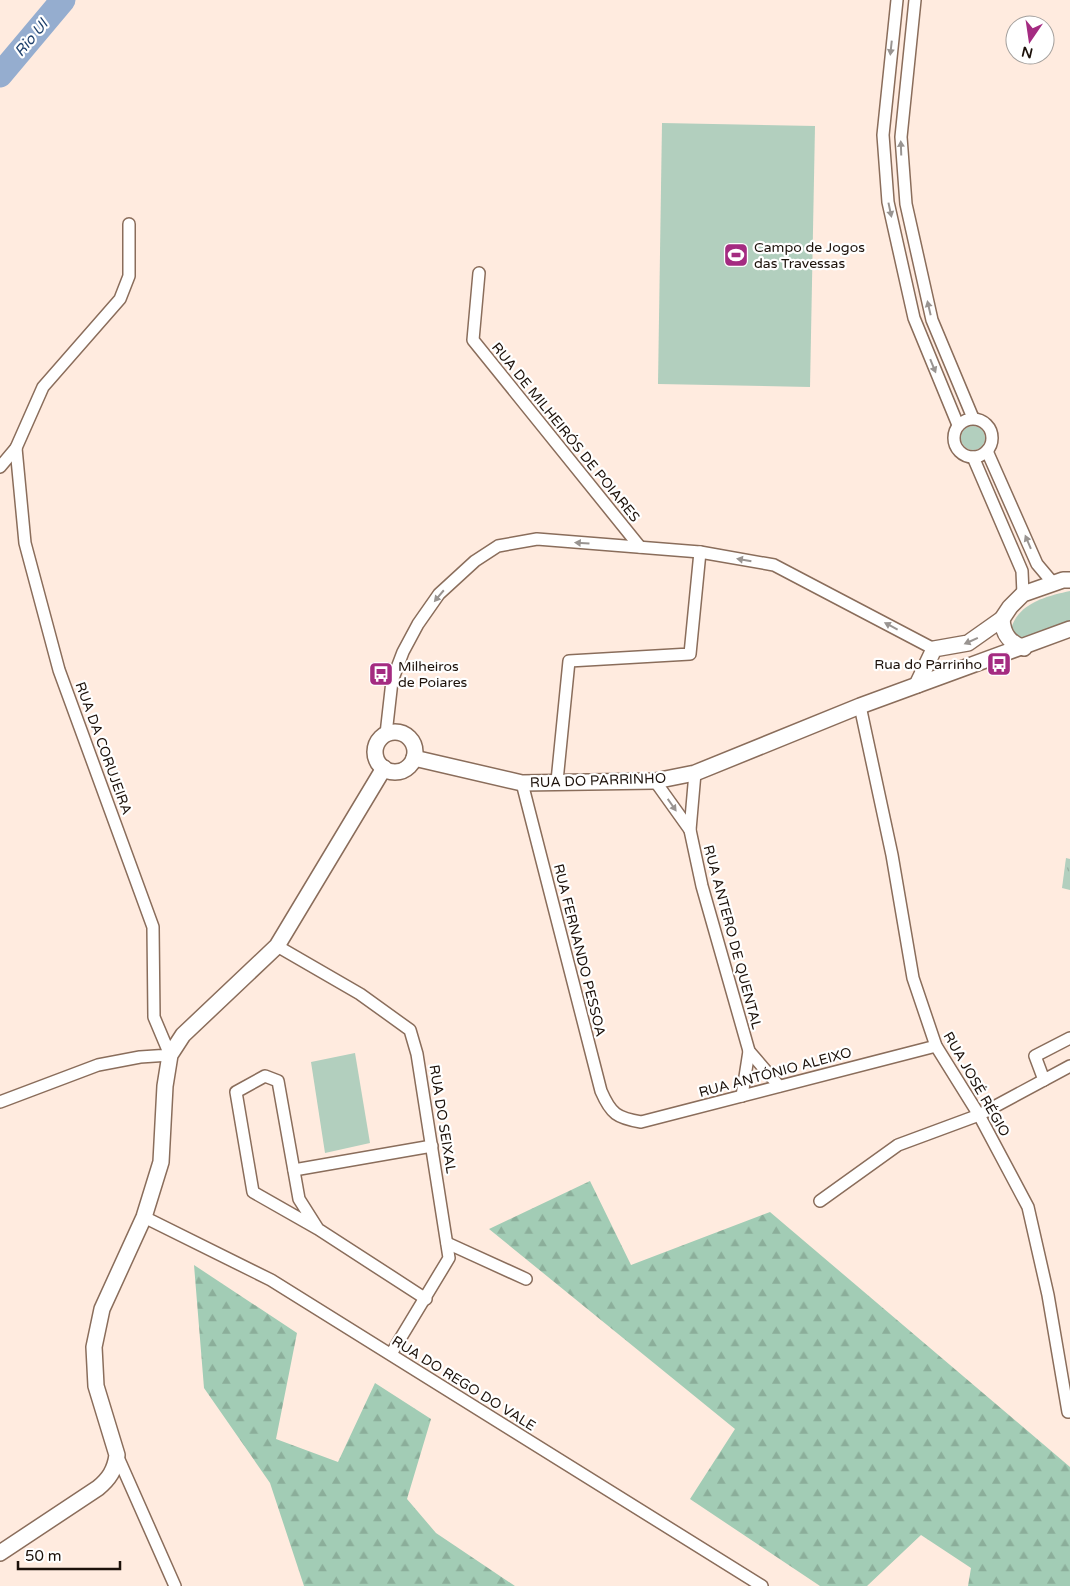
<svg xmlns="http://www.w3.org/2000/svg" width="1070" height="1586" viewBox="0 0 1070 1586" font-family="'Varela Round',sans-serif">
	<defs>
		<pattern id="forest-firs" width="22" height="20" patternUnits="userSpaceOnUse" patternTransform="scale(1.25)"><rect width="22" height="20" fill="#a2ccb5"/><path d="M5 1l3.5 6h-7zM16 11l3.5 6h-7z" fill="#8bae9a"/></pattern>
		<pattern id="park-tufts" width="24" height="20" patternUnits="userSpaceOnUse" patternTransform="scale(1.25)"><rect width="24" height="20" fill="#b2cfbe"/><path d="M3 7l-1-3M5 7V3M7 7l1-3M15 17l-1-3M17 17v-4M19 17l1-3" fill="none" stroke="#98b1a2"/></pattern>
	</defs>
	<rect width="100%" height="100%" fill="#ffebdf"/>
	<g fill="#b2cfbe">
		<path d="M 662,123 L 815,126 L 810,387 L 658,384 Z"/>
		<circle cx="973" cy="438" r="12"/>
		<path d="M 1070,591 L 1070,623 L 1021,640 L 1014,636 L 1011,629 C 1018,603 1047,596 1070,591 Z"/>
		<path d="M 355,1053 L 370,1143 L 325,1153 L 311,1062 Z"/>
	</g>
	<g fill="url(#forest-firs)">
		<path d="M 590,1181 L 631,1265 L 770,1212 L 1070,1467 L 1070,1586 L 968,1586 L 971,1568 L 921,1535 L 867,1586 L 820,1586 L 690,1499 L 735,1429 L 489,1229 Z"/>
		<path d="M 194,1265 L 297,1333 L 276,1439 L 338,1462 L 375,1383 L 431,1419 L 407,1499 L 436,1533 L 515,1586 L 304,1586 L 270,1483 L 204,1388 Z"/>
	</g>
	<path fill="url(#park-tufts)" d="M 1066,858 L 1070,859 L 1070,890 L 1062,888 Z"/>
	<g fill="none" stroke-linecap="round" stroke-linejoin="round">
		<path stroke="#95adcf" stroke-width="4.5" d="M 49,0 L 60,3"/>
		<path stroke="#95adcf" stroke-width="25" d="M 0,75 L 63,0"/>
		<defs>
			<g id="minor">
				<path d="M 897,0 L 883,135 L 888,202 L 914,318 L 958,425"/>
				<path d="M 915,0 L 901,137 L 906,204 L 932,320 L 973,418"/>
				<path d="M 479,273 L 473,340 L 640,547"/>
				<circle cx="973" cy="438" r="19"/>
				<path d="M 987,451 L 1037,564 L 1053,583"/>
				<path d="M 973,457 L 1022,571 L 1023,594"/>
				<path d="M 0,467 L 16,448 L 43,387 L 120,299 L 129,276 L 129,224"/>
				<path d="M 860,706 L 892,855 L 913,978 L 936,1046 L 979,1115 L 1028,1207 L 1048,1295 L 1068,1412"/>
				<path d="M 386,734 L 392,681 L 403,652 L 418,624 L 439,594 L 475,561 L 498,546 L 537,539 L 700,552 L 774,565 L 934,649"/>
				<path d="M 695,773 L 690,830 L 702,886 L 749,1051 L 779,1086"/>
				<path d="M 557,781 L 569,661 L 690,654 L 700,552"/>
				<path d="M 655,781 L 690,830"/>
				<path d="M 522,783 L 601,1091 C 611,1114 617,1118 641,1122 L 936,1046"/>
				<path d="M 277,946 L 360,994 L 410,1030 L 417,1054 L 449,1258 L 391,1354"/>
				<path d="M 1044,1080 L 1035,1056 L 1070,1038"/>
				<path d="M 742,1096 L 749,1051"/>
				<path d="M 0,1102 L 98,1065 L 140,1057 L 170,1055 L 154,1017 L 153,927 L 59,670 L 25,543 L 16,448"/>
				<path d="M 294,1170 L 432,1146"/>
				<path d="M 820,1201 L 898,1145 L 979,1115 L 1070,1066"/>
				<path d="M 144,1217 L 271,1280 L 762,1586"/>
				<path d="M 318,1229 L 253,1192 L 236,1092 L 265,1076 L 278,1081 L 299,1199 L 318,1229 L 426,1299"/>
				<path d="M 447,1243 L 526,1279"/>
				<path d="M 117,1455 L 175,1586"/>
			</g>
			<g id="tertiary">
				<path d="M 1002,619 C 1003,635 1010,643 1024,648"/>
				<path d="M 917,685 L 934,649 L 968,643 L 1002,619 L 1010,607 L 1023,594 L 1063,580 L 1070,580"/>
				<circle cx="395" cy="752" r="20"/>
				<path d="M 414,758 L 522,783 L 655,781 L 695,773 L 860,706 L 1070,629"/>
				<path d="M 0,1553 L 98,1488 C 109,1479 115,1470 117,1455 L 96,1386 L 94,1347 L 102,1309 L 144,1217 L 161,1162 L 165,1086 L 170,1055 L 183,1035 L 277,946 L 384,768"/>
			</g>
		</defs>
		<use href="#minor" stroke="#8a6d5b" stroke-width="14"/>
		<use href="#tertiary" stroke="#8a6d5b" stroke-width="18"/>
		<use href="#minor" stroke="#fff" stroke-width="11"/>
		<use href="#tertiary" stroke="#fff" stroke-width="15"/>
	</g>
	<defs><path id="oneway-solid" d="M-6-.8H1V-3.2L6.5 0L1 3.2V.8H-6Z" transform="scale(1.25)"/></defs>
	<g fill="#999491">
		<use href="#oneway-solid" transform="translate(891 48) rotate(96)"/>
		<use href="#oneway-solid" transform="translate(901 148) rotate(-92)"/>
		<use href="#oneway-solid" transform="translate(890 210) rotate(78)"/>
		<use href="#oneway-solid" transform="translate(929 308) rotate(-103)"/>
		<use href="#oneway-solid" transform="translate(933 366) rotate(68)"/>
		<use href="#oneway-solid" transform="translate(1028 542) rotate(-113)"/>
		<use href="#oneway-solid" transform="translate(582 543) rotate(-176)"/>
		<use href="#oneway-solid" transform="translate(744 560) rotate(-170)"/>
		<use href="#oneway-solid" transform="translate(439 596) rotate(130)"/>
		<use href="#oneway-solid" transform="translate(891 626) rotate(-152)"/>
		<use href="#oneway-solid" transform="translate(971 641) rotate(156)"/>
		<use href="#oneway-solid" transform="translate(672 805) rotate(55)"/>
	</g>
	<defs>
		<symbol id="stadium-square" viewBox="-11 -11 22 22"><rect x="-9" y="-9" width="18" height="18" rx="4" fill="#a42b81" stroke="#fff"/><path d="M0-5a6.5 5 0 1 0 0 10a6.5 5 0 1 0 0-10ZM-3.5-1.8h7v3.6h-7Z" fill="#fff"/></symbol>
		<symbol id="bus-square" viewBox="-11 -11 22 22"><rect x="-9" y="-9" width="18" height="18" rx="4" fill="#a42b81" stroke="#fff"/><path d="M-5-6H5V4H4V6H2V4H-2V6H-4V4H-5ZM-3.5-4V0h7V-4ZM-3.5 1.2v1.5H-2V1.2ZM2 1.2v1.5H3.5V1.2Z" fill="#fff"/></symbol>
	</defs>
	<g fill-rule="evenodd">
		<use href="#stadium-square" x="722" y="241" width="28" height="28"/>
		<use href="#bus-square" x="985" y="650" width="28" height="28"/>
		<use href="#bus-square" x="367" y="660" width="28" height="28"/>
	</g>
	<g text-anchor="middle" stroke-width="4.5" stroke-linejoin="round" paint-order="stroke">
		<g font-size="14" fill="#1c110a" stroke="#fff" text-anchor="start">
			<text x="754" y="252">Campo de Jogos<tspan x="754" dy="16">das Travessas</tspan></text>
			<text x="982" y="669" text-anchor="end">Rua do Parrinho</text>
			<text x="398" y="671">Milheiros<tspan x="398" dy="16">de Poiares</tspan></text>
		</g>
		<g font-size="14" fill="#1c110a" stroke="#fff">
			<text transform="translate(566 432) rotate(51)" y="5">RUA DE MILHEIRÓS DE POIARES</text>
			<text transform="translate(104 748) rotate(70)" y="5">RUA DA CORUJEIRA</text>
			<text transform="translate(598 780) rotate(-2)" y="5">RUA DO PARRINHO</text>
			<text transform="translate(733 937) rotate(75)" y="5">RUA ANTERO DE QUENTAL</text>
			<text transform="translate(580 950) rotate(76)" y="5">RUA FERNANDO PESSOA</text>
			<text transform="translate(775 1072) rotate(-15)" y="5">RUA ANTÓNIO ALEIXO</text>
			<text transform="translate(977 1084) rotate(60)" y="5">RUA JOSÉ RÉGIO</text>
			<text transform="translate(443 1119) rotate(81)" y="5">RUA DO SEIXAL</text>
			<text transform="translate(464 1383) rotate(32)" y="5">RUA DO REGO DO VALE</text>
		</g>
		<g font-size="15" font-style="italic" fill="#1f416d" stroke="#fff">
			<text transform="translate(31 38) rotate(-50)" y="5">Rio Ul</text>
		</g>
	</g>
	<g transform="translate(1030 40) rotate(193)"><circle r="24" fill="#ffffff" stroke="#a4a09d"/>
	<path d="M0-4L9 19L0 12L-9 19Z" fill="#a42b81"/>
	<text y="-8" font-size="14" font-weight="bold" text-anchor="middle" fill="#1c110a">N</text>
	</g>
	<path d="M18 1561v8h102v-8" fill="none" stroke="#1c110a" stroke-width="2.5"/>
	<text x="25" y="1561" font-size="15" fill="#1c110a" stroke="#ffffff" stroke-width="4" paint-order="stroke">50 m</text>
</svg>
